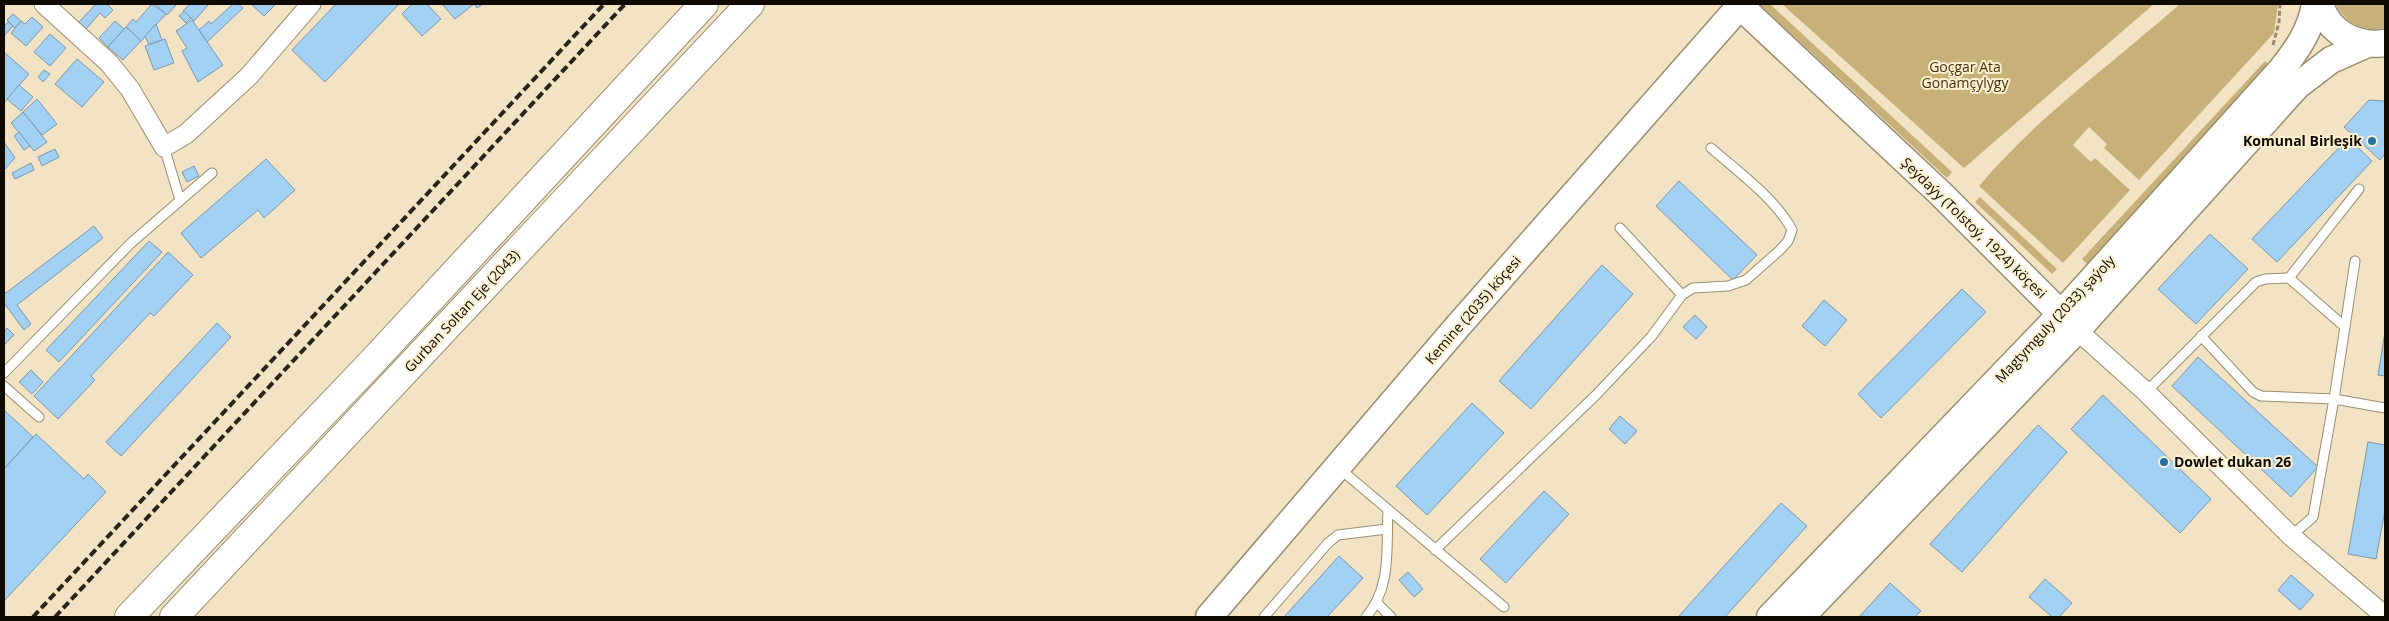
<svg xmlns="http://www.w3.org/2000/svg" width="2389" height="621" viewBox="0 0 2389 621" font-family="'Open Sans',sans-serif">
	<rect width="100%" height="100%" fill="#f1e3c4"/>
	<g fill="#c8b079">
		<path d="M 1759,4 L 1770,4 L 1952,172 L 1947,178 Z"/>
		<path d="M 1782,4 L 2154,4 L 1964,168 Z"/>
		<path d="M 2180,4 L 2278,4 L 2274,33 L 2139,180 L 2104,148 L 2107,144 L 2089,127 L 2073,145 L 2091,162 L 2095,158 L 2130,190 L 2063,263 L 1979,186 C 2037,117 2113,63 2180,4 Z"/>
		<path d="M 2336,4 L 2385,4 L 2385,28 C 2364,33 2345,23 2336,4 Z"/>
		<path d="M 2265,61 L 2270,66 L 2088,265 L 2082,259 Z"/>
		<path d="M 1980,197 L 2057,269 L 2052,274 L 1975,202 Z"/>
	</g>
	<g fill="#a1d0f3" stroke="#7c97ad">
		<path d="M 96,4 L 110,4 L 108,5 L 113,10 L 105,18 L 100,13 L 86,29 L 79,22 Z"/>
		<path d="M 152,4 L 166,14 L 141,41 L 126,27 L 133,19 L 136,22 Z"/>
		<path d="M 155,4 L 175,4 L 176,5 L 167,15 Z"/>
		<path d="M 190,4 L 209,4 L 194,21 L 183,11 Z"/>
		<path d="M 233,4 L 238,4 L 243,8 L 207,42 L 199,30 L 209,21 L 211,24 Z"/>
		<path d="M 251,4 L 276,4 L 264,16 Z"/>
		<path d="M 336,4 L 399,4 L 325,82 L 292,50 Z"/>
		<path d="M 412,4 L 427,4 L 441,19 L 422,36 L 402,14 Z"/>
		<path d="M 442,4 L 483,4 L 477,8 L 474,4 L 455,19 Z"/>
		<path d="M 184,11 L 191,18 L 186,23 L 179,16 Z"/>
		<path d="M 13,14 L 21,21 L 15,28 L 7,20 Z"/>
		<path d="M 32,17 L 43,27 L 26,46 L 11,33 L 21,21 L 25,24 Z"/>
		<path d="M 192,20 L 223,65 L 198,82 L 182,51 L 187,48 L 176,31 Z"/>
		<path d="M 115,21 L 124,29 L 108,47 L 99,38 Z"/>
		<path d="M 8,22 L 13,26 L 4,36 L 4,26 Z"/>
		<path d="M 156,24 L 162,40 L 149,45 L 145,36 Z"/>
		<path d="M 126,27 L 141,41 L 123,60 L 108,47 Z"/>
		<path d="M 50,34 L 66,48 L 50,66 L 34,52 Z"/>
		<path d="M 165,39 L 174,63 L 154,70 L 145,46 Z"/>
		<path d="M 5,53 L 29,74 L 4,103 L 4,54 Z"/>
		<path d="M 77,59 L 104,82 L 82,107 L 55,84 Z"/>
		<path d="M 44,70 L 50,74 L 43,82 L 38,77 Z"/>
		<path d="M 19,85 L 33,97 L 21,111 L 7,99 Z"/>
		<path d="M 37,99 L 57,124 L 42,135 L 23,112 Z"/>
		<path d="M 2369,100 L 2385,101 L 2385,154 L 2380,160 L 2344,127 Z"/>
		<path d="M 23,112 L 47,142 L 34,151 L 11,123 Z"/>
		<path d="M 19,132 L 30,146 L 24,150 L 14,136 Z"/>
		<path d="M 2348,138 L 2372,161 L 2277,262 L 2252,239 Z"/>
		<path d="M 4,142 L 15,158 L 4,170 Z"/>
		<path d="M 55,149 L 59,157 L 42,166 L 38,157 Z"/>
		<path d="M 266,159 L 295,190 L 264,218 L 258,210 L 201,258 L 181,233 Z"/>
		<path d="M 31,163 L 34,170 L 15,179 L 12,173 Z"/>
		<path d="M 194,166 L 199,176 L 187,182 L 182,172 Z"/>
		<path d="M 1679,181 L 1757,255 L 1733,280 L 1656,206 Z"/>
		<path d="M 94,226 L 103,238 L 17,305 L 31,324 L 24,330 L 4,303 L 4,291 L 6,293 Z"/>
		<path d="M 2210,234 L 2248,269 L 2196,324 L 2158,289 Z"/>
		<path d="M 149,241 L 162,252 L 59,362 L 46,350 Z"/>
		<path d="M 168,252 L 193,275 L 154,316 L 150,313 L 91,376 L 95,380 L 58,419 L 34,396 Z"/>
		<path d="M 1602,265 L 1633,294 L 1531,409 L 1499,381 Z"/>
		<path d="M 1962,289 L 1986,312 L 1881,418 L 1858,394 Z"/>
		<path d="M 1824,300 L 1847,320 L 1825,346 L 1802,326 Z"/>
		<path d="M 1695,315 L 1707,327 L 1696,339 L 1683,327 Z"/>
		<path d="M 217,323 L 231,337 L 121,456 L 106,442 Z"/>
		<path d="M 7,328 L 14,335 L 4,345 L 4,332 Z"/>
		<path d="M 2385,332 L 2385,376 L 2378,375 Z"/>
		<path d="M 2198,357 L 2318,467 L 2291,497 L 2172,386 Z"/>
		<path d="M 31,370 L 43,382 L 32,394 L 19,382 Z"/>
		<path d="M 2103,395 L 2211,499 L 2180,533 L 2071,429 Z"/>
		<path d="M 1472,403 L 1504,433 L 1427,515 L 1396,486 Z"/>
		<path d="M 4,410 L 33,437 L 4,469 Z"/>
		<path d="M 1620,416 L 1637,431 L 1625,444 L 1609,429 Z"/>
		<path d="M 2038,425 L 2067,452 L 1962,572 L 1930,544 Z"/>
		<path d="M 36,434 L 84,479 L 88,474 L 106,492 L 4,601 L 4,469 Z"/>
		<path d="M 2368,442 L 2385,445 L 2385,510 L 2376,559 L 2348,554 Z"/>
		<path d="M 1544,491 L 1569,514 L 1506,583 L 1480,559 Z"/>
		<path d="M 1781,503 L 1807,526 L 1725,617 L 1678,617 Z"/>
		<path d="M 1339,556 L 1363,578 L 1327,617 L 1284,617 Z"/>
		<path d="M 1408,572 L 1423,589 L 1414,597 L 1399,580 Z"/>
		<path d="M 2291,575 L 2314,595 L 2300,610 L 2278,590 Z"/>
		<path d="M 2045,579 L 2072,603 L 2059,617 L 2049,617 L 2051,616 L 2029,597 Z"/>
		<path d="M 1890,583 L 1921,611 L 1915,617 L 1859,617 Z"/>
	</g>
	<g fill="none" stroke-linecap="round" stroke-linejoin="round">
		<defs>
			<g id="lane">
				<path d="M 164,147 L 180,200"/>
				<path d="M 1620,228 L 1682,295"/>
				<path d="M 2345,327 L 2289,278 L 2359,189"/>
				<path d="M 2201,336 L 2253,392 L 2261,396 L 2334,399 L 2355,261"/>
				<path d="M 4,373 L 131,243 L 212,173"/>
				<path d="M 4,386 L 39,417"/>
				<path d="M 2146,392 L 2256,282 L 2265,279 L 2289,278"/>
				<path d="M 1340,469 L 1504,607"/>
				<path d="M 2291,536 L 2313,517 L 2334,399 L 2385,408"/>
				<path d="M 1435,550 L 1596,395 L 1651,337 L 1682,295 L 1693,288 L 1728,286 L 1746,280 L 1780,250 L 1788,241 L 1792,230 C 1776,199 1737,171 1711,148"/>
				<path d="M 1378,604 L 1391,617"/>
				<path d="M 1264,617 L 1328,543 L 1338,535 L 1387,529"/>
				<path d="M 1366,617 C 1392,587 1386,548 1388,510"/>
			</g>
			<g id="street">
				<path d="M 44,4 L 109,63 L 130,89 L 164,147 L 186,134 L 249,76 L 311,4"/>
				<path d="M 2077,330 L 2146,392 L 2291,536 L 2385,616"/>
			</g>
			<g id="secondary">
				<path d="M 1738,4 L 1941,194 L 2073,326"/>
				<path d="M 2320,4 C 2329,33 2356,47 2385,43"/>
				<path d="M 1209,617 L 1458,326 L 1740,6"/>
				<path d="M 1770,617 L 2061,314 L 2281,70 C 2297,50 2311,30 2315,4"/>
				<path d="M 1801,617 L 2077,330 L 2297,86 L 2331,60 L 2367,44"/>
			</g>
			<g id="highway">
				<path d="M 129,617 L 373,361 L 704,4"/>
				<path d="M 174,617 L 750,4"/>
			</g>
		</defs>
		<use href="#lane" stroke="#998d6f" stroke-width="11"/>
		<use href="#street" stroke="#998d6f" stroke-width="21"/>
		<use href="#secondary" stroke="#998d6f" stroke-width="29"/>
		<use href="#highway" stroke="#998d6f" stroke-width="30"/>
		<path stroke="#948b75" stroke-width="3" stroke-dasharray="5 2.5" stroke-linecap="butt" d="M 2273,45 L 2279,22 L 2280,4"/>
		<use href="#lane" stroke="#fff" stroke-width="9"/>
		<use href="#street" stroke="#fff" stroke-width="19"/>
		<use href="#secondary" stroke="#fff" stroke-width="26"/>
		<use href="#highway" stroke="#fff" stroke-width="28"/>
		<g stroke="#29241a" stroke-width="4" stroke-dasharray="8 4" stroke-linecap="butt">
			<path d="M 33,617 L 604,4"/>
			<path d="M 55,617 L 625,4"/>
		</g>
	</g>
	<g fill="#2573a6" stroke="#fef1d1" stroke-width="2">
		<circle cx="2372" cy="141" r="5"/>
		<circle cx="2164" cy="462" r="5"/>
	</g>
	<g text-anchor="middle" stroke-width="4" stroke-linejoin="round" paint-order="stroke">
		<g font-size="14" fill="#41320a" stroke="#fef1d1">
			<text x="1965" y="72">Goçgar Ata<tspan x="1965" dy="16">Gonamçylygy</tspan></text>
		</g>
		<g font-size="14" font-weight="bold" fill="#0f0b03" stroke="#fef1d1" text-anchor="end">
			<text x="2362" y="146">Komunal Birleşik</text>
			<text x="2174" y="467" text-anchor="start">Dowlet dukan 26</text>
		</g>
		<g font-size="14" fill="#0f0b03" stroke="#fef1d1">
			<text transform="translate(1974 228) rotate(44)" y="5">Şeýdaýy (Tolstoý, 1924) köçesi</text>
			<text transform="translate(1473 310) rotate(-49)" y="5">Kemine (2035) köçesi</text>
			<text transform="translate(462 311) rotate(-47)" y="5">Gurban Soltan Eje (2043)</text>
			<text transform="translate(2055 319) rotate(-47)" y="5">Magtymguly (2033) şaýoly</text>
		</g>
	</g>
	<rect width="2389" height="621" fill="none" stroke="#0f0b03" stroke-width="10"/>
</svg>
